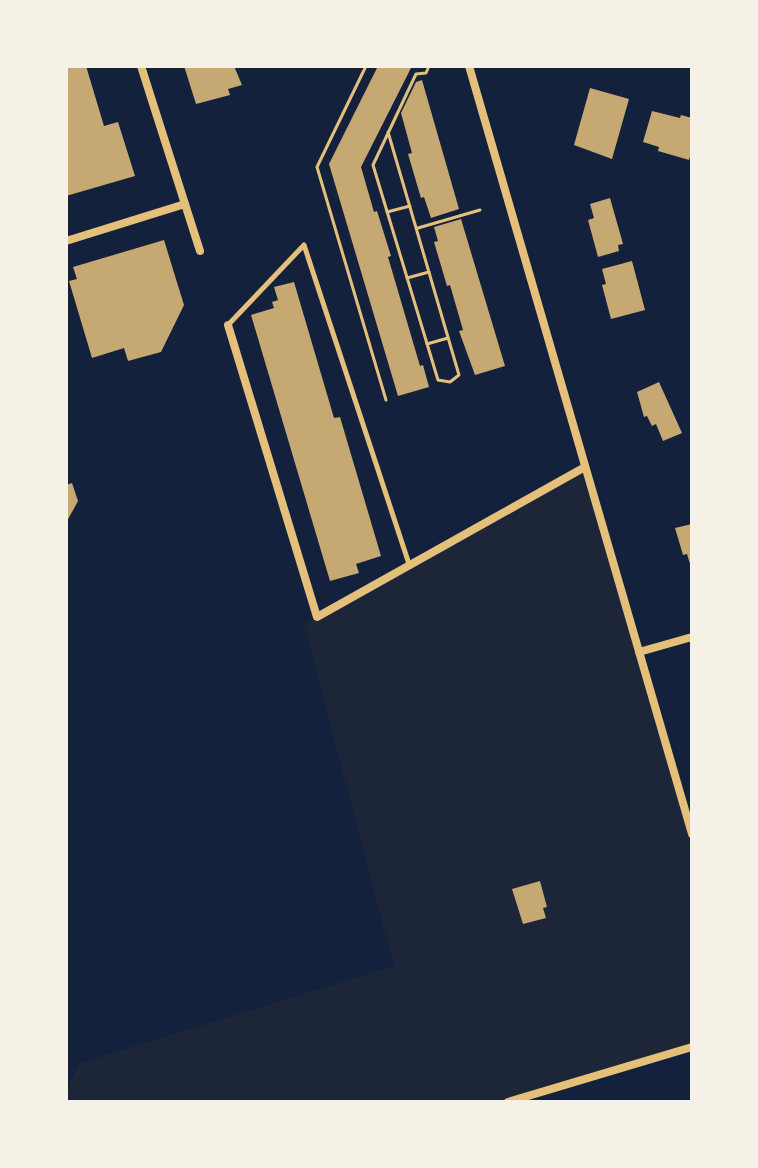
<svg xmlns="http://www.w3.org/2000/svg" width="758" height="1168" viewBox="0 0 758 1168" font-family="'Fira Sans Condensed',sans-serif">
	<rect width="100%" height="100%" fill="#14213d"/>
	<path fill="#1d2539" d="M 584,467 L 692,845 L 692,1048 L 508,1102 L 66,1102 L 66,1089 L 80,1063 L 394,966 L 304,624 Z"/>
	<g fill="#c6a872">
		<path d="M 66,66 L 86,66 L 104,126 L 118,122 L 135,176 L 66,196 Z"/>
		<path d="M 184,66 L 234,66 L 242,85 L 228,89 L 230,95 L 196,104 Z"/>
		<path d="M 378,66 L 412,66 L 361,167 L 374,212 L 377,211 L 391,256 L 388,257 L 420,366 L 423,365 L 429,387 L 398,396 L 329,164 Z"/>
		<path d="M 422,80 L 459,209 L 431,218 L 424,197 L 421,198 L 408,154 L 412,153 L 401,113 L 416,82 Z"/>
		<path d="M 590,88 L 629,99 L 612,159 L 574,145 Z"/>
		<path d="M 652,111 L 680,118 L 681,115 L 692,118 L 692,150 L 689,160 L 658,151 L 659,147 L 643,142 Z"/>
		<path d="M 610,198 L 623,244 L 618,245 L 619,251 L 598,257 L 588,220 L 594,218 L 590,204 Z"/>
		<path d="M 461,219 L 505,366 L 475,375 L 459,331 L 463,330 L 450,285 L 447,286 L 434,242 L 438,241 L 434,227 Z"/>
		<path d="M 164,240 L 184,305 L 161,352 L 128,361 L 124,348 L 92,358 L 69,281 L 77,279 L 73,267 Z"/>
		<path d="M 632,261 L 645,310 L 611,319 L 602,285 L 606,284 L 602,269 Z"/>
		<path d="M 294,282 L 334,418 L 340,417 L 381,556 L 356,564 L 359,573 L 330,581 L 251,315 L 274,308 L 272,302 L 278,300 L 274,287 Z"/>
		<path d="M 659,382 L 682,433 L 663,441 L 656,424 L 652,426 L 647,416 L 644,417 L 637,392 Z"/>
		<path d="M 72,483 L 78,501 L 66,523 L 66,485 Z"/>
		<path d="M 692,524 L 692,567 L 691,567 L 687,554 L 683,555 L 675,528 Z"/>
		<path d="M 540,881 L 547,907 L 543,908 L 546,918 L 523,924 L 512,889 Z"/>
	</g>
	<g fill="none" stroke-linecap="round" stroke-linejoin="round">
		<g stroke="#e5c07b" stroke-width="3">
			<path d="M 366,66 L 317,167 L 386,400"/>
			<path d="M 388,132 L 459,375 L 450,382 L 438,380 L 373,165 L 416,74 L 426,73 L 429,66"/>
			<path d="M 387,212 L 410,206"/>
			<path d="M 418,228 L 480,210"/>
			<path d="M 407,278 L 429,272"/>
			<path d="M 427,344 L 448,338"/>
		</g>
		<path stroke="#e5c07b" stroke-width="5" d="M 228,325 L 304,245 L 409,564"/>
		<g stroke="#e5c07b" stroke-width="8">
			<path d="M 141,66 L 200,251"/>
			<path d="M 469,66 L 692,834"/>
			<path d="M 66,241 L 185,204"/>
			<path d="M 228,325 L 317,617 L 585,467"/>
			<path d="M 639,652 L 692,637"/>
			<path d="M 508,1102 L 692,1047"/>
		</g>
	</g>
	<rect width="758" height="1168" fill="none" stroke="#f6f1e7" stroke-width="136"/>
</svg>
